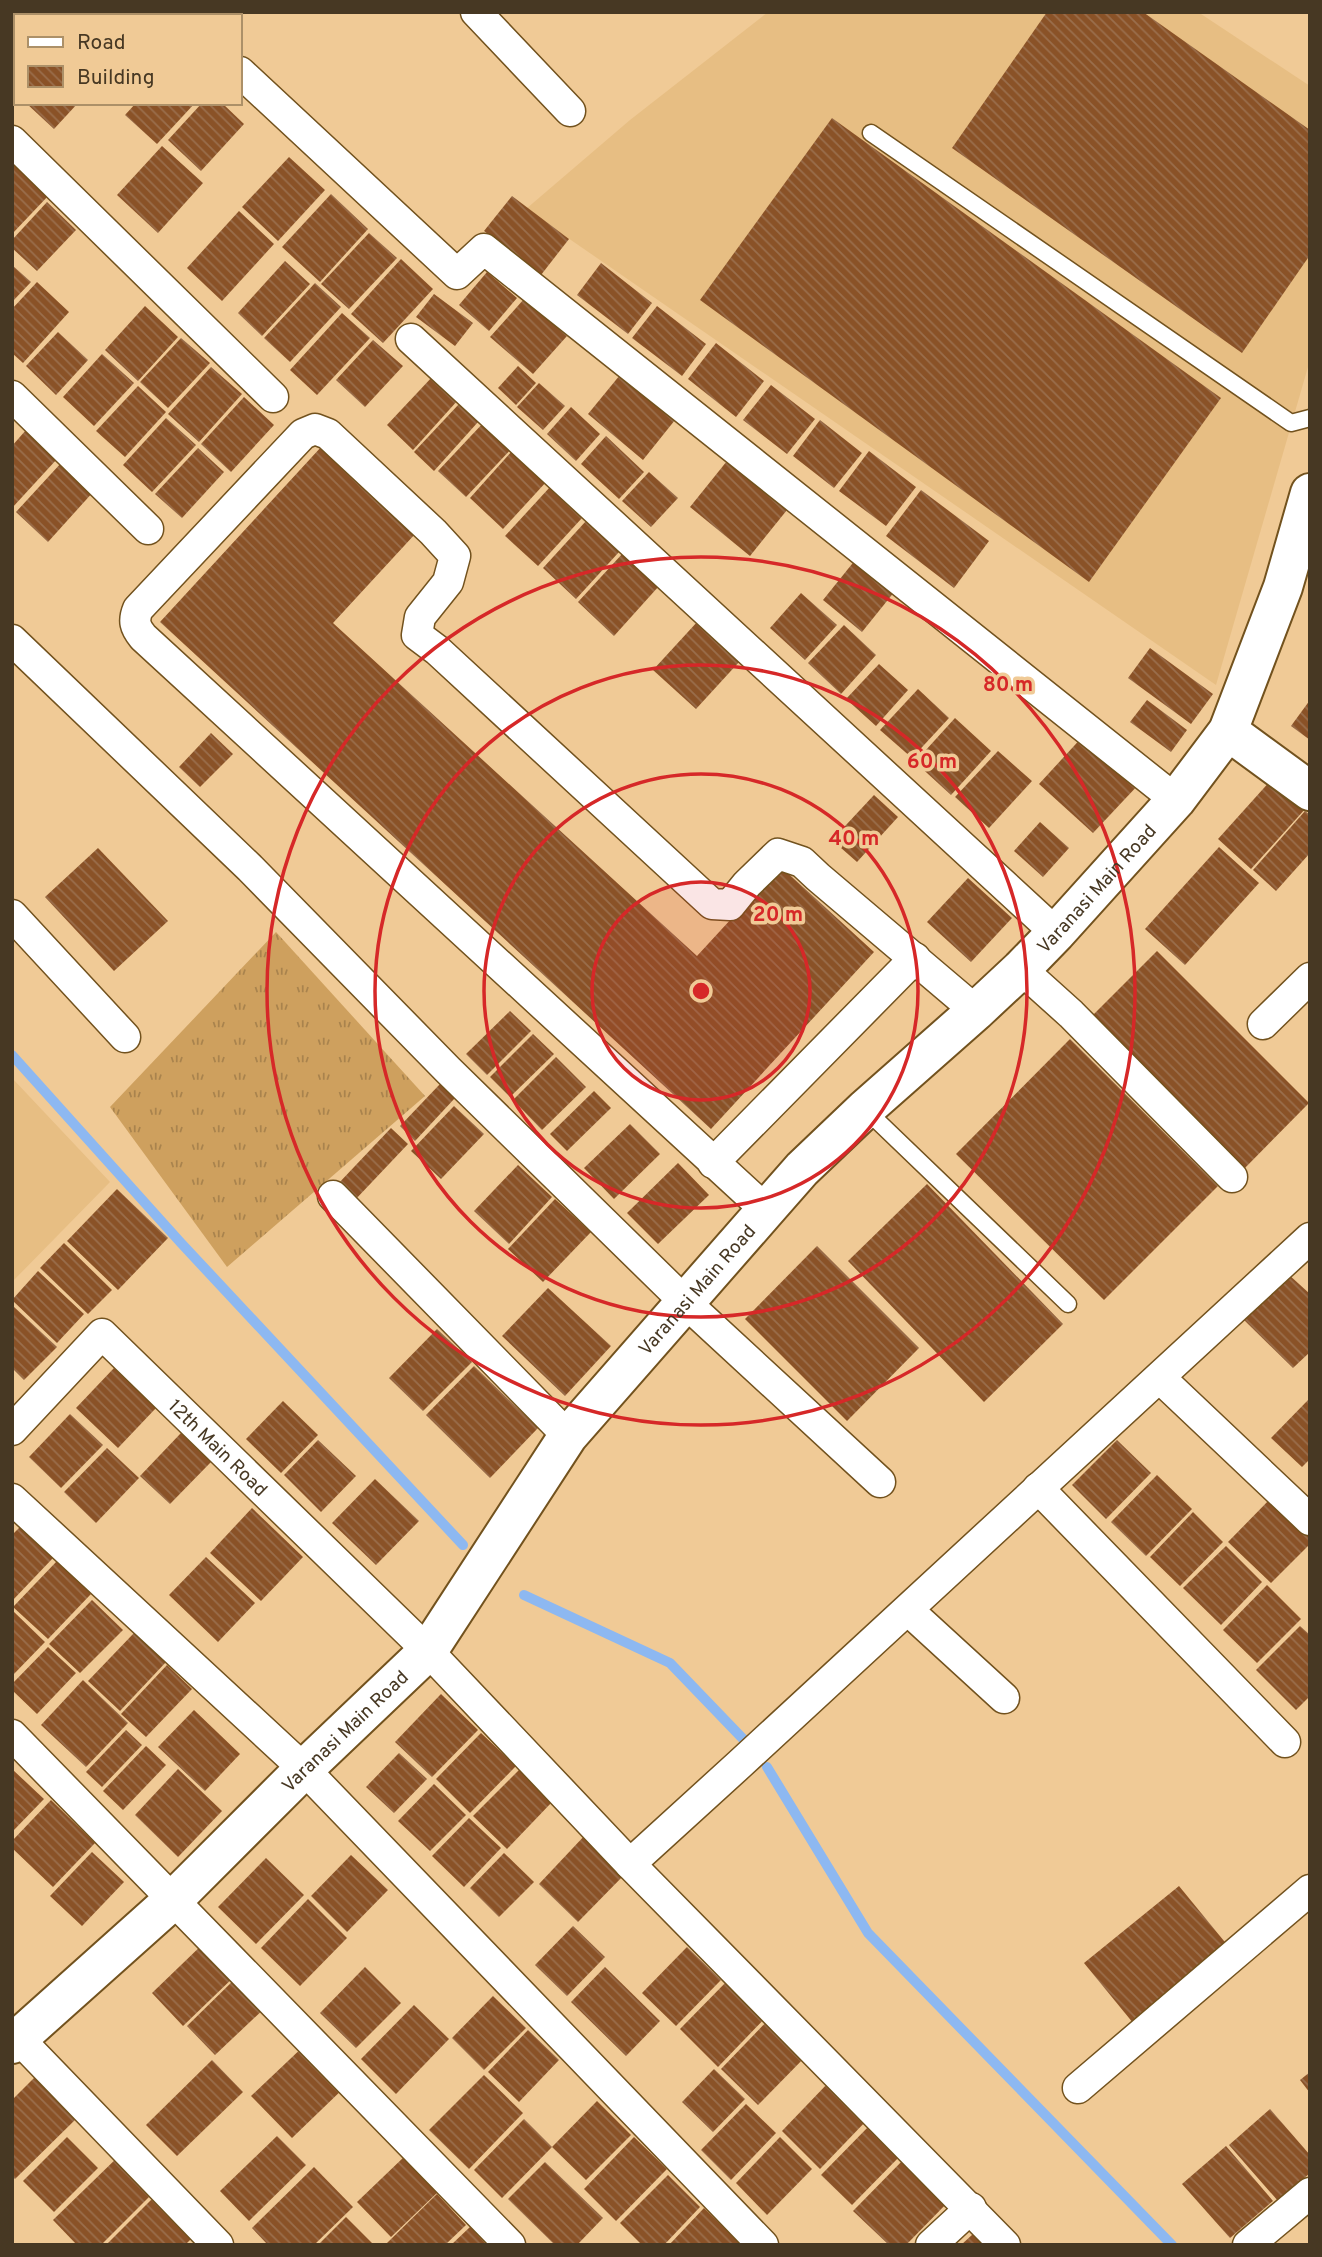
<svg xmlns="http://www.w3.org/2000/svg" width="1322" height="2257" viewBox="0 0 1322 2257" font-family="Overpass,sans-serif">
	<defs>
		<pattern id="grass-tufts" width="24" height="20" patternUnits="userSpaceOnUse" patternTransform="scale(1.75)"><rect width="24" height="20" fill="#cea05e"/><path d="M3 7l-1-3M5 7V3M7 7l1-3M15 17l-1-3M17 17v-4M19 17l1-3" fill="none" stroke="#a9834d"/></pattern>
		<pattern id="building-back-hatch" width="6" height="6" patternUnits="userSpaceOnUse" patternTransform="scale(1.75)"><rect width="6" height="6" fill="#8a5227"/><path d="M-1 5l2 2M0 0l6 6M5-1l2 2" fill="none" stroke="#9a6e4c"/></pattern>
	</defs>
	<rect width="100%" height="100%" fill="#f0ca96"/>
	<g fill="#e7be83">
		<path d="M 768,12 L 1198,12 L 1310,86 L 1310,360 L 1216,685 L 526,209 L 630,120 Z"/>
		<path d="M 12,1078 L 110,1182 L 12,1282 Z"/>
	</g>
	<path fill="url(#grass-tufts)" d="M 276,932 L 425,1096 L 227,1267 L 110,1107 Z"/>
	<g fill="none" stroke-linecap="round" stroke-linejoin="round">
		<g stroke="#8db8f1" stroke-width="10">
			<path d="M 12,1055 L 181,1243 L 463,1545"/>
			<path d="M 524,1595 L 670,1663 L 746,1742"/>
			<path d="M 767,1767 L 868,1933 L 1172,2245"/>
		</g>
	</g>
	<g fill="url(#building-back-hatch)">
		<path d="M 38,12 L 89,12 L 86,16 L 42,16 Z"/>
		<path d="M 99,12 L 143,12 L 146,16 L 96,16 Z"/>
		<path d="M 1047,12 L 1143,12 L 1310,130 L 1310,255 L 1242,353 L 952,148 Z"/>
		<path d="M 16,24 L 16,95 L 12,92 L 12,28 Z"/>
		<path d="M 26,103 L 78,103 L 54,129 Z"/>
		<path d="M 136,103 L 195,103 L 157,144 L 125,115 Z"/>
		<path d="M 202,103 L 222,103 L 244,124 L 201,171 L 168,140 Z"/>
		<path d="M 832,118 L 1221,398 L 1089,582 L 700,300 Z"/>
		<path d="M 162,146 L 203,183 L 158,233 L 117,195 Z"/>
		<path d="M 289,157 L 325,190 L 278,241 L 242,207 Z"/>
		<path d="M 12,161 L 49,195 L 12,234 Z"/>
		<path d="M 331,194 L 368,229 L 320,282 L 282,247 Z"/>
		<path d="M 512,196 L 569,239 L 541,275 L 484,231 Z"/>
		<path d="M 47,202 L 76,230 L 37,271 L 12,248 L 12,240 Z"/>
		<path d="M 239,211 L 274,244 L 222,301 L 187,268 Z"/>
		<path d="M 369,233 L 397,258 L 349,309 L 321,284 Z"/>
		<path d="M 401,259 L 433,289 L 383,343 L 351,314 Z"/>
		<path d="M 285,261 L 310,284 L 262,336 L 238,313 Z"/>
		<path d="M 601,263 L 652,303 L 628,334 L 577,295 Z"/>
		<path d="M 12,265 L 31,282 L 12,302 Z"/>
		<path d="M 487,272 L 517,298 L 489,331 L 459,305 Z"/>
		<path d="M 37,282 L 69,312 L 23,363 L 12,353 L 12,309 Z"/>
		<path d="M 315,283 L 341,307 L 290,362 L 264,338 Z"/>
		<path d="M 434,294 L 473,323 L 455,346 L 416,317 Z"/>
		<path d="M 524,299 L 567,336 L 533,374 L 490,337 Z"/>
		<path d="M 145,306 L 178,337 L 138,381 L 105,350 Z"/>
		<path d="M 657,306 L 706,344 L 682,376 L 632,338 Z"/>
		<path d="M 342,313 L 370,338 L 317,395 L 290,370 Z"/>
		<path d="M 58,332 L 88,360 L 56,395 L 26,366 Z"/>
		<path d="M 181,338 L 210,363 L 168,408 L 140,382 Z"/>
		<path d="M 373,340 L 403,366 L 365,407 L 336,380 Z"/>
		<path d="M 716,343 L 764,381 L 736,417 L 688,379 Z"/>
		<path d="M 102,354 L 134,383 L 94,426 L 63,397 Z"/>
		<path d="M 518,366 L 536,383 L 516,405 L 498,388 Z"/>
		<path d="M 211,367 L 242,394 L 199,442 L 168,414 Z"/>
		<path d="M 620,375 L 675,420 L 643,460 L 588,414 Z"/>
		<path d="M 433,376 L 458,400 L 413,450 L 387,425 Z"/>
		<path d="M 539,383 L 565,406 L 543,430 L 517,407 Z"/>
		<path d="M 771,385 L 815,419 L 787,454 L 743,420 Z"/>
		<path d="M 138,386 L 166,412 L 125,457 L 96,431 Z"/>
		<path d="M 244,397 L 274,425 L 231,472 L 201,444 Z"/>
		<path d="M 459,404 L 478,422 L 434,471 L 414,452 Z"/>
		<path d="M 571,407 L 600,434 L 576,461 L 547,434 Z"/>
		<path d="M 166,418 L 196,445 L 152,492 L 123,465 Z"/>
		<path d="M 820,420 L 862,453 L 834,488 L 793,456 Z"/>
		<path d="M 485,421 L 513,447 L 466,497 L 438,471 Z"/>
		<path d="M 26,430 L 57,459 L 12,508 L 12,446 Z"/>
		<path d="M 606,436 L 644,472 L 619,499 L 581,464 Z"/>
		<path d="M 322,446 L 416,533 L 333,623 L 697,956 L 780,866 L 874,952 L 711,1129 L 160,622 Z"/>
		<path d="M 198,448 L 224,472 L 182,518 L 155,494 Z"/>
		<path d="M 513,450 L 547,481 L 503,529 L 470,498 Z"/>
		<path d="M 869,451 L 916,487 L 886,526 L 839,491 Z"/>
		<path d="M 731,456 L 791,505 L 750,556 L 690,507 Z"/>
		<path d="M 62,462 L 94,491 L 48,542 L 16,512 Z"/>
		<path d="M 649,472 L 678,498 L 651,527 L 622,501 Z"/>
		<path d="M 550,487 L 582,518 L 538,566 L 505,536 Z"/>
		<path d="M 921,490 L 989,541 L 954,588 L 886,536 Z"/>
		<path d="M 586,521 L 619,552 L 576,599 L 543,568 Z"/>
		<path d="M 623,553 L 659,586 L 614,636 L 578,602 Z"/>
		<path d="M 856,559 L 895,591 L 862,632 L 823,600 Z"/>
		<path d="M 801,593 L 837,625 L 805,660 L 770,628 Z"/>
		<path d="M 698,621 L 740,661 L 696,709 L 653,670 Z"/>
		<path d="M 844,625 L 876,655 L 841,694 L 808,663 Z"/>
		<path d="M 1150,648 L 1213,694 L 1191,724 L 1128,678 Z"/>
		<path d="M 879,664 L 908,690 L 876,726 L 846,699 Z"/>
		<path d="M 918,689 L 949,718 L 912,758 L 880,730 Z"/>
		<path d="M 1147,700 L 1187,730 L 1171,752 L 1130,722 Z"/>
		<path d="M 1310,700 L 1310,740 L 1291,726 Z"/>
		<path d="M 955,718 L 991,751 L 951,795 L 915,762 Z"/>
		<path d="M 211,733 L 233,754 L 200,787 L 179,767 Z"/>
		<path d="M 1085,734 L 1140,783 L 1093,833 L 1039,784 Z"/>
		<path d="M 998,751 L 1032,781 L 989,828 L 955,797 Z"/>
		<path d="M 1273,778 L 1306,808 L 1251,869 L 1218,839 Z"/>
		<path d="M 874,795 L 898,817 L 857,862 L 832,840 Z"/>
		<path d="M 1305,811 L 1310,815 L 1310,853 L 1276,891 L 1253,870 Z"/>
		<path d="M 1040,822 L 1069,848 L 1043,877 L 1014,851 Z"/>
		<path d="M 1219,847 L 1259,883 L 1185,965 L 1145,929 Z"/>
		<path d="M 98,848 L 168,921 L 114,971 L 45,897 Z"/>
		<path d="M 968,878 L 1012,918 L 971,962 L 927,922 Z"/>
		<path d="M 1157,951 L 1309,1103 L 1240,1173 L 1087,1021 Z"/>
		<path d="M 510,1011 L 531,1031 L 487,1075 L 466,1054 Z"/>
		<path d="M 533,1034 L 554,1054 L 510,1097 L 490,1077 Z"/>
		<path d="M 1070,1039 L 1218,1186 L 1104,1300 L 956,1154 Z"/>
		<path d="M 556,1057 L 586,1087 L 542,1130 L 513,1100 Z"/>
		<path d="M 440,1084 L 455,1098 L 415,1141 L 400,1126 Z"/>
		<path d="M 594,1091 L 611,1108 L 567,1151 L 550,1134 Z"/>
		<path d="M 454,1106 L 484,1134 L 441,1179 L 411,1151 Z"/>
		<path d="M 630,1124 L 660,1154 L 614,1199 L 584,1168 Z"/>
		<path d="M 391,1128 L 408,1144 L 354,1201 L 337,1185 Z"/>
		<path d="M 678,1163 L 709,1195 L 658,1244 L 627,1213 Z"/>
		<path d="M 518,1165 L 552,1197 L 509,1244 L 474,1211 Z"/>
		<path d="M 927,1184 L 1063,1324 L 984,1402 L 848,1261 Z"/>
		<path d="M 117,1189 L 168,1238 L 118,1290 L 67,1241 Z"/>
		<path d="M 555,1199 L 591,1232 L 543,1282 L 508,1249 Z"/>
		<path d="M 64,1243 L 112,1290 L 88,1314 L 40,1268 Z"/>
		<path d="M 817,1246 L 919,1348 L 847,1421 L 745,1319 Z"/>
		<path d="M 38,1271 L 84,1314 L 57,1343 L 12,1300 Z"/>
		<path d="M 1288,1274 L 1310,1294 L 1310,1352 L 1293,1368 L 1243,1319 Z"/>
		<path d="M 548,1288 L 611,1346 L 565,1396 L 502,1336 Z"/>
		<path d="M 12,1305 L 57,1347 L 24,1380 L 12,1368 Z"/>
		<path d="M 437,1329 L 472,1362 L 423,1411 L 389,1378 Z"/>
		<path d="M 474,1366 L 538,1428 L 490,1478 L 426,1415 Z"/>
		<path d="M 114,1368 L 156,1408 L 118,1448 L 76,1408 Z"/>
		<path d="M 1310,1398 L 1310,1459 L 1302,1467 L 1271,1438 Z"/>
		<path d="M 283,1401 L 318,1435 L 281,1473 L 246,1439 Z"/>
		<path d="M 70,1414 L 103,1445 L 61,1488 L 29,1457 Z"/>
		<path d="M 181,1433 L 211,1462 L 170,1504 L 140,1476 Z"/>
		<path d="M 318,1440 L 356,1476 L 321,1512 L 284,1475 Z"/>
		<path d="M 1117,1440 L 1151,1473 L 1106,1519 L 1072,1485 Z"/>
		<path d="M 107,1448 L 139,1478 L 96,1523 L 64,1492 Z"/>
		<path d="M 1157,1475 L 1192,1509 L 1146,1556 L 1111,1522 Z"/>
		<path d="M 375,1479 L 419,1521 L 376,1565 L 332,1523 Z"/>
		<path d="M 1272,1497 L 1310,1534 L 1310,1544 L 1271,1583 L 1228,1542 Z"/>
		<path d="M 252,1508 L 303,1557 L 261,1601 L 210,1553 Z"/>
		<path d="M 1193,1512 L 1223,1542 L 1180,1586 L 1150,1557 Z"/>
		<path d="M 20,1527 L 53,1558 L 12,1601 L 12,1535 Z"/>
		<path d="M 1226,1546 L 1262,1582 L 1221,1625 L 1183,1588 Z"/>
		<path d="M 206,1557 L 255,1603 L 218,1642 L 169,1595 Z"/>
		<path d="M 57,1561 L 91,1594 L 48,1639 L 13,1607 Z"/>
		<path d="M 1267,1585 L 1301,1619 L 1257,1663 L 1223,1630 Z"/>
		<path d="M 92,1600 L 123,1630 L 80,1673 L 49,1644 Z"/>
		<path d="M 12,1610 L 45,1642 L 12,1676 Z"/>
		<path d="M 1300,1626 L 1310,1635 L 1310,1696 L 1296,1710 L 1256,1670 Z"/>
		<path d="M 134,1633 L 166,1662 L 120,1711 L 88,1681 Z"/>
		<path d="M 48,1647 L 76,1673 L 37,1714 L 12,1690 L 12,1684 Z"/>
		<path d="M 167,1665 L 192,1689 L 146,1737 L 121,1714 Z"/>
		<path d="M 83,1680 L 128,1723 L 86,1767 L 41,1725 Z"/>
		<path d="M 441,1694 L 478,1730 L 432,1777 L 395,1742 Z"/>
		<path d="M 194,1710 L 240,1754 L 205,1791 L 158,1747 Z"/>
		<path d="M 126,1730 L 142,1745 L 102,1787 L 86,1772 Z"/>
		<path d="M 481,1733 L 516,1766 L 470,1813 L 436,1779 Z"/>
		<path d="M 146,1746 L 166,1765 L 123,1810 L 103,1791 Z"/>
		<path d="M 399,1753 L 427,1779 L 394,1813 L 366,1787 Z"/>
		<path d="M 12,1769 L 44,1799 L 12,1832 Z"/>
		<path d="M 178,1769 L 222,1811 L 178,1857 L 135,1815 Z"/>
		<path d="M 520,1769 L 553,1801 L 507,1849 L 473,1816 Z"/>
		<path d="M 434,1784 L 466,1815 L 430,1851 L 398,1821 Z"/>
		<path d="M 51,1800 L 95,1843 L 53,1887 L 12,1848 L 12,1841 Z"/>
		<path d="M 469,1818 L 501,1848 L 464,1887 L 432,1856 Z"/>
		<path d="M 587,1833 L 627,1872 L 578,1922 L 539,1884 Z"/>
		<path d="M 92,1852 L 124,1882 L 82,1926 L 50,1896 Z"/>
		<path d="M 504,1853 L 534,1882 L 499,1917 L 470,1888 Z"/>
		<path d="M 351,1855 L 388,1890 L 347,1932 L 311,1896 Z"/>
		<path d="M 266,1858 L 304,1895 L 256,1944 L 218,1907 Z"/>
		<path d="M 1179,1886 L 1233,1952 L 1138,2029 L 1084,1963 Z"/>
		<path d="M 308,1899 L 347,1938 L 300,1986 L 261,1948 Z"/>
		<path d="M 573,1926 L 605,1957 L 567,1996 L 535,1965 Z"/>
		<path d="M 207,1940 L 238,1973 L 183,2026 L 152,1993 Z"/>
		<path d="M 687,1947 L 721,1980 L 676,2026 L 642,1993 Z"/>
		<path d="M 365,1967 L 401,2003 L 356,2048 L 320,2013 Z"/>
		<path d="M 605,1967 L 660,2021 L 626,2056 L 571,2002 Z"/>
		<path d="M 239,1975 L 268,2005 L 215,2055 L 187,2026 Z"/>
		<path d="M 730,1978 L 768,2015 L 718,2067 L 680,2029 Z"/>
		<path d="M 493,1996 L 526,2028 L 484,2070 L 452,2038 Z"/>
		<path d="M 414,2005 L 449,2039 L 396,2094 L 361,2059 Z"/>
		<path d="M 772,2016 L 809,2053 L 758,2105 L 721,2069 Z"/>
		<path d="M 528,2030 L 559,2060 L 519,2102 L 488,2072 Z"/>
		<path d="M 307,2043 L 347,2085 L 292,2138 L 251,2096 Z"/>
		<path d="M 212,2060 L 243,2092 L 177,2156 L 146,2125 Z"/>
		<path d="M 714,2069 L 745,2099 L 713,2132 L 682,2102 Z"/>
		<path d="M 1310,2072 L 1310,2093 L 1300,2080 Z"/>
		<path d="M 39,2073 L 80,2115 L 15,2179 L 12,2176 L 12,2100 Z"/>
		<path d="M 484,2075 L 523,2113 L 469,2169 L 429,2130 Z"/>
		<path d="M 829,2082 L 868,2119 L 820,2169 L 782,2131 Z"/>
		<path d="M 597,2101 L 631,2135 L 586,2180 L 552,2147 Z"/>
		<path d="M 746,2104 L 776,2133 L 731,2180 L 701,2150 Z"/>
		<path d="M 1270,2109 L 1310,2155 L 1310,2173 L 1278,2201 L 1229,2145 Z"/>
		<path d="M 524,2119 L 552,2147 L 502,2198 L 474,2170 Z"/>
		<path d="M 872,2123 L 902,2154 L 852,2205 L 821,2175 Z"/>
		<path d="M 277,2136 L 306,2165 L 249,2221 L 220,2191 Z"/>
		<path d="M 67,2137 L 98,2168 L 54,2212 L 23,2181 Z"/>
		<path d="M 634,2137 L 667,2169 L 616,2221 L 584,2189 Z"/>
		<path d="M 780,2137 L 812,2169 L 767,2215 L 736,2183 Z"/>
		<path d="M 1226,2146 L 1273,2201 L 1230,2238 L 1182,2184 Z"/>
		<path d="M 122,2153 L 157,2189 L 101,2245 L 77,2245 L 53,2220 Z"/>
		<path d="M 405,2156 L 439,2191 L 391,2237 L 357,2202 Z"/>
		<path d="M 907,2156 L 951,2199 L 906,2245 L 889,2245 L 853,2211 Z"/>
		<path d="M 545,2162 L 603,2218 L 577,2245 L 555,2245 L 508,2199 Z"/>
		<path d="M 314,2167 L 353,2207 L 314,2245 L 268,2245 L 252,2228 Z"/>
		<path d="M 668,2175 L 700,2207 L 664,2245 L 642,2245 L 620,2223 Z"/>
		<path d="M 161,2190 L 200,2230 L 185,2245 L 106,2245 Z"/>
		<path d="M 437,2194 L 466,2225 L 445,2245 L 388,2245 L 387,2243 Z"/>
		<path d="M 704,2208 L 739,2242 L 737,2245 L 669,2245 Z"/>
		<path d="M 346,2217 L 372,2243 L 370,2245 L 318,2245 Z"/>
		<path d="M 470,2227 L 487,2245 L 451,2245 Z"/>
		<path d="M 973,2234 L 983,2245 L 961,2245 Z"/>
	</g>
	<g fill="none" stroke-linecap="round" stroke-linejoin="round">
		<defs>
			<g id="lane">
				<path d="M 871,133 L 1291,423 L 1310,418"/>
				<path d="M 865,1109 L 1068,1304"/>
			</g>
			<g id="street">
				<path d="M 177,12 L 181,16"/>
				<path d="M 476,12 L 570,111"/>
				<path d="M 240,72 L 457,274 L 484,249 L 1176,800"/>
				<path d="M 12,141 L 273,397"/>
				<path d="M 411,339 L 1056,933"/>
				<path d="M 12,396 L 148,529"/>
				<path d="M 12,640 L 250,868 L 448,1070 L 686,1303 L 880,1482"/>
				<path d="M 12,915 L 125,1037"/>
				<path d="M 1021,969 L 1071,1014 L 1232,1177"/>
				<path d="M 1263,1024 L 1310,978"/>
				<path d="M 713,1163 L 915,958"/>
				<path d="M 333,1196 L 568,1436"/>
				<path d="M 766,1210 L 143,637 C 135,627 133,621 138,609 L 303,434 L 315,429 L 328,434 L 433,532 L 455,556 L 448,582 L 420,617 L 417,635 L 437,650 L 712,904 L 730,905 L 747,884 L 778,854 L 802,862 L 818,877 L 976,1011"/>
				<path d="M 1160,1378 L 1310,1520"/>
				<path id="s1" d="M 12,1430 L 102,1334 L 428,1651 L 630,1864 L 1005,2245"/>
				<path d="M 1038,1488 L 1285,1742"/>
				<path d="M 12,1499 L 304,1769 L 763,2245"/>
				<path d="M 909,1611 L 1004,1698"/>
				<path d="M 12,1735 L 510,2245"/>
				<path d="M 630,1864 C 858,1657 1084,1448 1310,1238"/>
				<path d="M 18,2038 L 218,2245"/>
				<path d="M 1078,2088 L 1310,1890"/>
				<path d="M 931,2245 L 971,2208"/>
				<path d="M 1248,2245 L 1310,2193"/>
			</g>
			<g id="secondary">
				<path d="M 1228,731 L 1310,791"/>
				<path id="s2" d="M 12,2044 L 173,1900 L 304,1769 L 428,1651 L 568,1436 L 766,1210 L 802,1169 L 865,1109 L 976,1011 L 1021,969 L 1056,933 L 1176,800 L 1228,731 L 1283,587 L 1310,493"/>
			</g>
		</defs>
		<use href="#lane" stroke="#72521e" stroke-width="19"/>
		<use href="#street" stroke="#72521e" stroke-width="33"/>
		<use href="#secondary" stroke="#72521e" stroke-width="42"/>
		<use href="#lane" stroke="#fff" stroke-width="16"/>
		<use href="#street" stroke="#fff" stroke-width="30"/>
		<use href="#secondary" stroke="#fff" stroke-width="38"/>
	</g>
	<circle cx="701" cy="991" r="109" fill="#d62828" fill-opacity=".12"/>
	<g fill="none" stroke="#d62828" stroke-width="3.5">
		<circle cx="701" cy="991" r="109"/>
		<circle cx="701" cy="991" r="217"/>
		<circle cx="701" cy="991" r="326"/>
		<circle cx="701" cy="991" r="434"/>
	</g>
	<g text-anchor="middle" stroke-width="7" stroke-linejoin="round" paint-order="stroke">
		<g font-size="19" fill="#473823" stroke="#f0ca96">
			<text dy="7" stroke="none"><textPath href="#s2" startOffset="1591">Varanasi Main Road</textPath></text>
			<text dy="7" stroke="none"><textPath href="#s2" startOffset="1024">Varanasi Main Road</textPath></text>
			<text dy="7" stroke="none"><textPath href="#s1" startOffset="294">12th Main Road</textPath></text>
			<text dy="7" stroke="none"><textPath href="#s2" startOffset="457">Varanasi Main Road</textPath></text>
		</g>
	</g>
	<circle cx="701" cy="991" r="10" fill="#d62828" stroke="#f0ca96" stroke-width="3.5"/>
	<g font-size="21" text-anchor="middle" font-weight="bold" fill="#d62828" stroke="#f0ca96" stroke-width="7" stroke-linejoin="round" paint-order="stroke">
		<text x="1008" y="691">80 m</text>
		<text x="932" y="768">60 m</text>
		<text x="854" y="845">40 m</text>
		<text x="778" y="921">20 m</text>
	</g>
	<rect width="1322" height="2257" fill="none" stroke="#473823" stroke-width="28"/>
	<rect x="14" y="14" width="228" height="91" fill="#f0ca96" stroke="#ac9068" stroke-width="2"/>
	<rect x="28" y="37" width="35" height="10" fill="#ffffff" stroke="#ac9068" stroke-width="2"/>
	<text x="77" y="49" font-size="21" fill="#473823">Road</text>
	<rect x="28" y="66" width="35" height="21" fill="url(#building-back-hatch)" stroke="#ac9068" stroke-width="2"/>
	<text x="77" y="84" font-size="21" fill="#473823">Building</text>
</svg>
